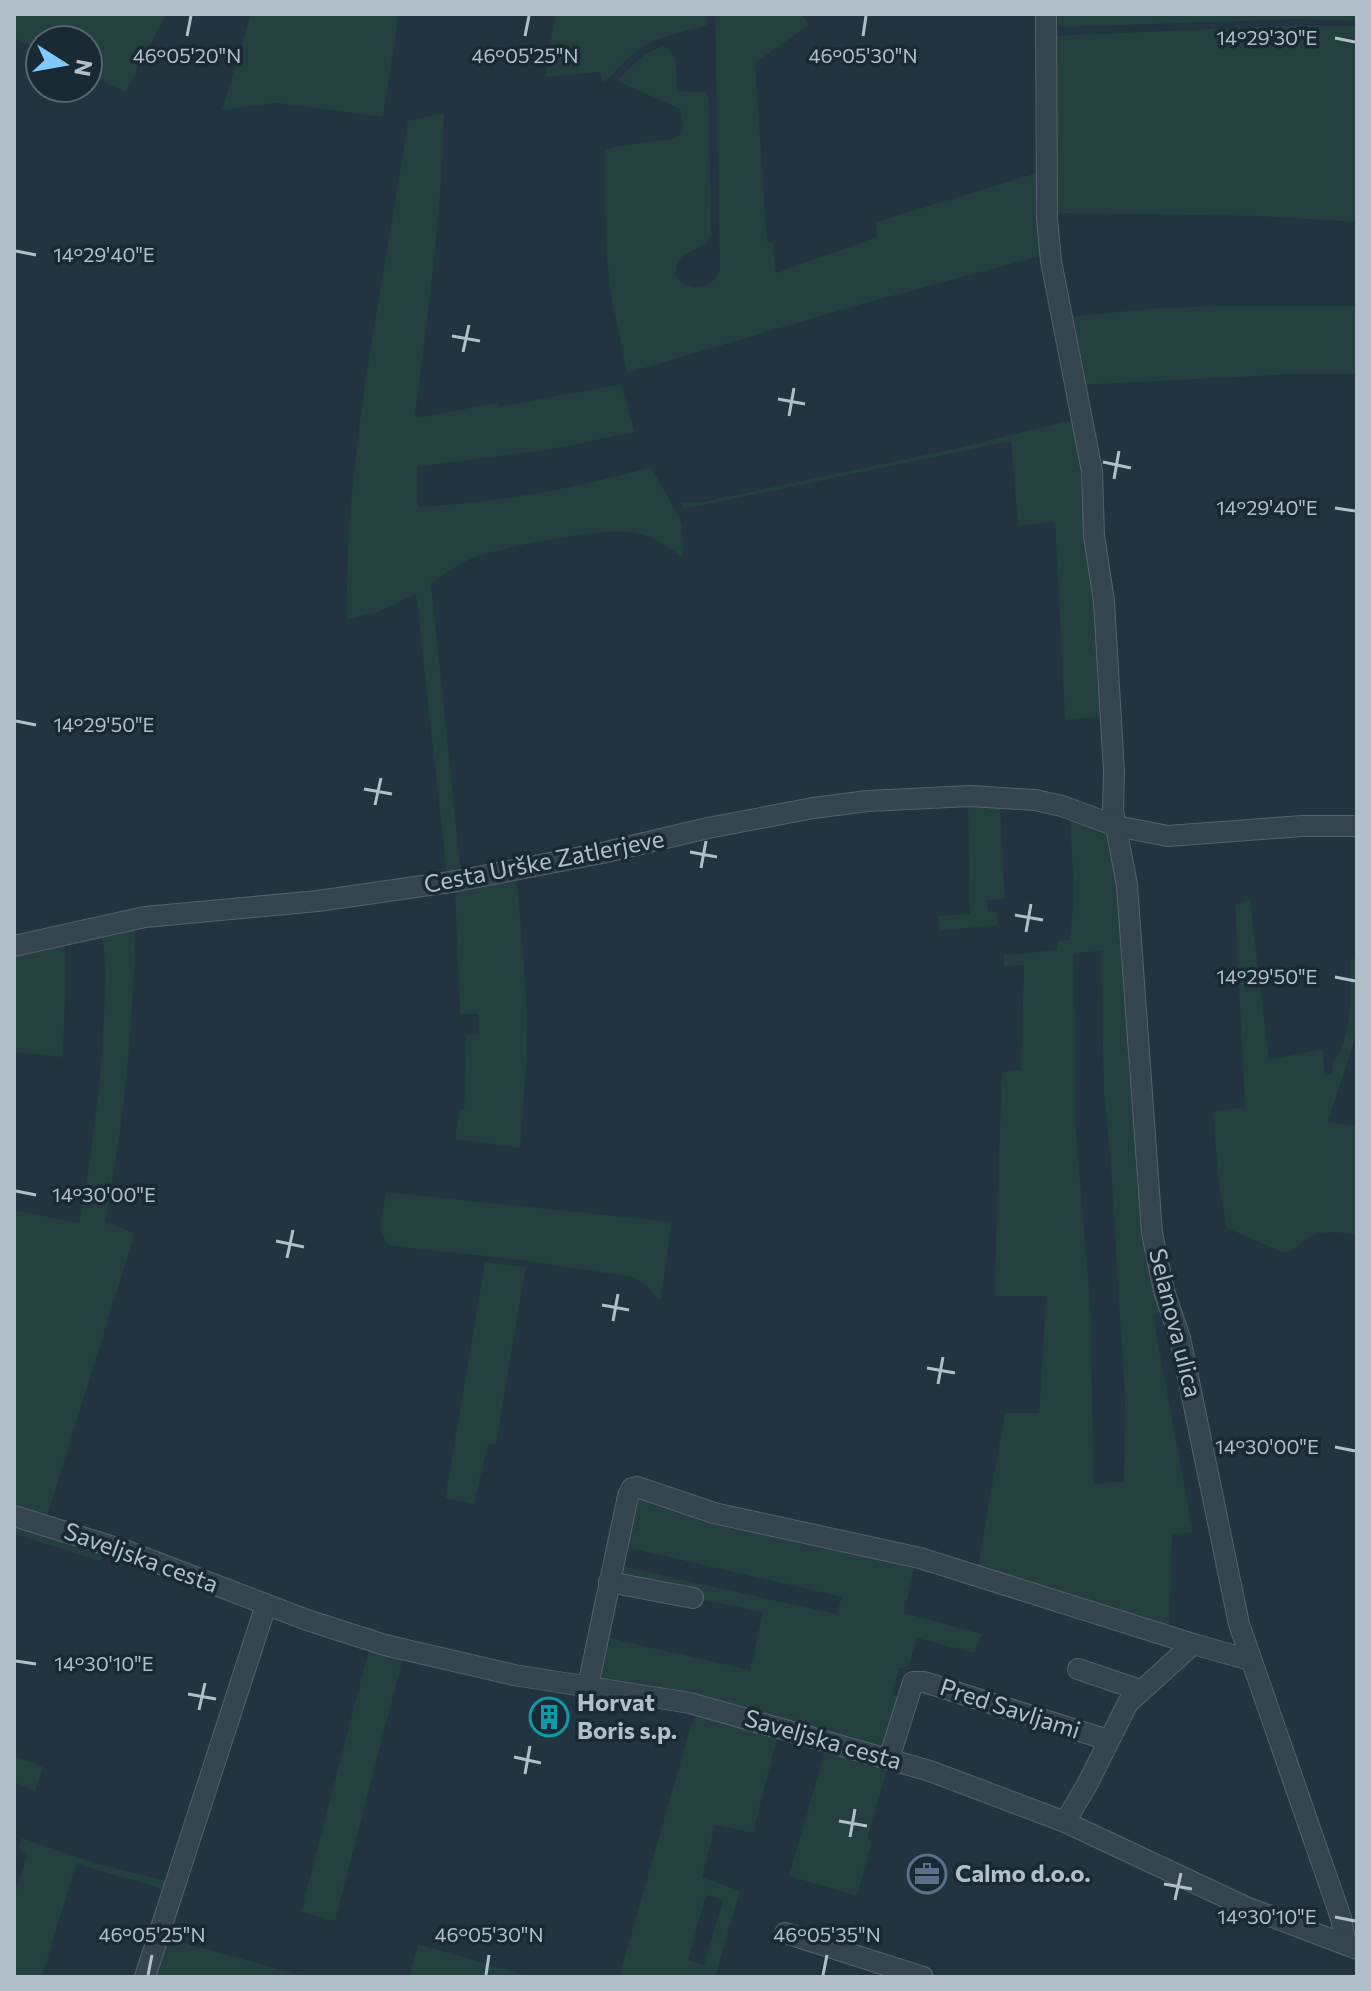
<svg xmlns="http://www.w3.org/2000/svg" width="1371" height="1991" viewBox="0 0 1371 1991" font-family="Commissioner,sans-serif">
	<rect width="100%" height="100%" fill="#21343f"/>
	<g fill="#23403e" fill-rule="evenodd">
		<path d="M 14,14 L 166,14 L 126,92 L 88,74 L 88,40 L 40,40 L 40,50 L 14,38 Z"/>
		<path d="M 251,14 L 399,14 L 383,117 L 277,103 L 222,110 Z"/>
		<path d="M 555,14 L 707,14 L 707,25 C 683,33 655,36 634,53 C 624,61 615,72 606,81 L 602,81 L 600,72 L 545,77 Z"/>
		<path d="M 715,14 L 801,14 L 809,25 L 755,63 L 767,242 L 773,243 L 776,273 L 877,237 L 876,222 L 1040,172 L 1044,255 L 862,304 L 627,373 L 610,290 L 606,248 L 605,150 L 617,146 L 673,139 L 679,135 L 683,123 L 680,109 L 617,81 C 631,66 645,51 664,46 C 680,55 676,75 677,91 L 705,92 L 709,98 L 711,236 C 699,256 674,247 676,277 C 690,292 713,291 720,270 Z"/>
		<path d="M 1049,14 L 1357,14 L 1357,21 L 1299,19 L 1061,27 L 1053,26 Z"/>
		<path d="M 1283,26 L 1357,26 L 1357,222 L 1259,216 L 1051,213 L 1049,36 Z"/>
		<path d="M 444,113 C 442,214 428,315 415,415 L 421,417 L 497,403 L 499,407 L 621,384 L 635,432 L 553,449 L 417,467 L 418,507 C 498,502 574,489 651,467 L 677,513 L 682,525 L 683,559 C 670,547 654,536 636,533 C 607,526 502,547 473,558 C 457,564 444,574 431,583 L 461,873 L 447,875 L 416,594 L 376,613 L 347,619 C 344,452 384,286 408,121 Z"/>
		<path d="M 1215,306 L 1357,306 L 1357,374 L 1295,374 L 1081,385 L 1067,317 L 1149,309 Z"/>
		<path d="M 1076,419 L 1081,439 L 1106,716 L 1065,720 L 1055,522 L 1018,526 L 1011,441 L 684,509 L 681,503 L 703,502 L 958,448 Z"/>
		<path d="M 968,804 L 1000,805 L 1005,899 L 987,900 L 988,911 L 998,912 L 997,925 L 939,931 L 938,916 L 970,914 Z"/>
		<path d="M 1070,814 L 1106,833 L 1114,845 L 1161,1311 L 1153,1316 L 1193,1532 L 1172,1535 L 1169,1633 L 977,1571 L 1005,1413 L 1039,1413 L 1046,1296 L 994,1296 L 1002,1072 L 1021,1070 L 1024,965 L 1004,966 L 1004,955 L 1057,950 L 1058,941 L 1070,939 L 1074,897 ZM 1101,951 L 1104,1094 L 1111,1167 L 1125,1401 L 1124,1481 L 1094,1484 L 1090,1302 L 1075,1120 L 1074,953 Z"/>
		<path d="M 517,878 L 526,992 L 527,1055 L 520,1148 L 455,1139 L 459,1110 L 464,1110 L 466,1035 L 479,1034 L 478,1014 L 460,1015 L 455,889 Z"/>
		<path d="M 1250,900 L 1269,1060 L 1323,1049 L 1325,1076 L 1332,1072 L 1334,1057 L 1338,1057 C 1352,1026 1351,993 1351,959 L 1357,959 L 1357,1032 L 1328,1122 L 1357,1127 L 1357,1234 C 1343,1233 1324,1230 1311,1236 C 1300,1241 1297,1251 1284,1253 L 1227,1228 L 1219,1187 L 1213,1112 L 1245,1107 L 1235,904 Z"/>
		<path d="M 134,927 C 136,957 133,989 131,1020 C 127,1088 118,1154 105,1222 L 135,1233 L 47,1516 L 14,1507 L 14,1210 L 79,1223 C 92,1153 101,1085 104,1014 C 105,987 107,959 101,933 Z"/>
		<path d="M 64,942 L 66,965 L 63,1057 L 14,1052 L 14,957 Z"/>
		<path d="M 386,1192 L 672,1222 L 661,1299 L 657,1299 L 645,1284 L 631,1277 L 521,1260 L 390,1246 C 375,1233 384,1210 386,1192 Z"/>
		<path d="M 485,1262 L 526,1267 L 496,1444 L 488,1444 L 474,1504 L 445,1498 Z"/>
		<path d="M 636,1491 L 916,1561 L 904,1613 L 982,1634 L 974,1653 L 917,1638 L 908,1669 L 899,1668 L 893,1695 L 899,1697 L 888,1748 L 691,1694 L 597,1678 L 605,1637 L 750,1670 L 763,1612 L 615,1582 L 617,1565 L 836,1614 L 842,1597 L 621,1546 Z"/>
		<path d="M 14,1526 L 103,1552 L 100,1561 L 14,1534 Z"/>
		<path d="M 369,1649 L 403,1658 L 335,1921 L 301,1912 Z"/>
		<path d="M 702,1714 L 774,1732 L 777,1738 L 753,1833 L 715,1825 L 702,1877 L 740,1891 L 715,1977 L 619,1977 L 692,1722 L 695,1717 ZM 706,1895 L 723,1900 L 704,1965 L 688,1960 Z"/>
		<path d="M 826,1747 L 888,1766 L 867,1839 L 872,1841 L 857,1896 L 789,1876 Z"/>
		<path d="M 14,1756 L 43,1767 L 35,1792 L 14,1782 Z"/>
		<path d="M 22,1838 L 101,1865 L 171,1882 L 168,1894 L 157,1887 L 76,1864 L 42,1977 L 14,1977 L 14,1896 L 27,1856 L 19,1847 Z"/>
		<path d="M 162,1937 L 308,1977 L 150,1977 Z"/>
		<path d="M 418,1944 L 531,1977 L 409,1977 Z"/>
	</g>
	<g fill="none" stroke-linecap="round" stroke-linejoin="round">
		<defs>
			<g id="minor">
				<path d="M 1046,14 L 1047,219 L 1051,261 L 1092,471 L 1094,536 L 1104,601 L 1114,772 L 1113,811 L 1127,885 L 1152,1233 L 1164,1291 L 1180,1338 L 1239,1624 L 1341,1918 L 1346,1945"/>
				<path d="M 14,946 L 145,917 L 318,901 L 457,881 L 602,853 L 708,828 L 813,808 L 868,801 L 970,796 L 1035,800 L 1062,806 L 1116,826 L 1168,836 L 1302,826 L 1357,826"/>
				<path d="M 14,1516 L 127,1551 L 307,1620 L 385,1645 L 514,1675 L 690,1703 L 930,1771 L 1065,1822 L 1246,1907 L 1357,1949"/>
				<path d="M 609,1582 L 693,1598"/>
				<path d="M 1078,1669 L 1140,1690"/>
				<path d="M 588,1686 L 628,1496 L 632,1488 L 637,1487 L 714,1513 L 920,1558 L 1193,1644"/>
				<path d="M 889,1759 L 913,1682 L 924,1682 L 1108,1740"/>
				<path d="M 1065,1822 L 1088,1783 L 1128,1703 L 1193,1644 L 1250,1660"/>
				<path d="M 785,1933 L 923,1977"/>
				<path d="M 145,1977 L 266,1605"/>
			</g>
		</defs>
		<use href="#minor" stroke="#53626d" stroke-width="22"/>
		<use href="#minor" stroke="#35454f" stroke-width="20"/>
	</g>
	<path fill="none" stroke="#b1bfca" stroke-width="3" d="M 187,36 L 191,16M 525,36 L 529,16M 863,36 L 866,16M 1335,38 L 1355,42M 16,251 L 36,255M 452,336 L 480,341M 463,352 L 469,325M 778,399 L 805,404M 789,416 L 794,388M 1103,462 L 1131,468M 1114,479 L 1119,451M 1335,508 L 1355,511M 16,721 L 36,725M 364,789 L 392,794M 375,805 L 381,778M 690,852 L 717,857M 701,868 L 706,841M 1015,915 L 1043,920M 1026,932 L 1031,904M 1335,977 L 1355,981M 16,1191 L 36,1195M 276,1241 L 304,1247M 287,1258 L 293,1230M 602,1305 L 629,1310M 613,1321 L 618,1294M 927,1368 L 955,1373M 938,1384 L 943,1357M 1335,1447 L 1355,1451M 16,1661 L 36,1664M 188,1694 L 216,1699M 199,1710 L 205,1683M 514,1757 L 541,1763M 525,1774 L 530,1746M 839,1821 L 867,1826M 850,1837 L 855,1809M 1164,1884 L 1192,1889M 1175,1900 L 1181,1873M 1335,1917 L 1355,1921M 148,1975 L 152,1955M 486,1975 L 489,1955M 823,1975 L 827,1955"/>
	<defs>
		<symbol id="building-ring" viewBox="-11 -11 22 22"><circle r="9.5" fill="#1a2a34" stroke="#0f9aa8" stroke-width="1.5"/><path d="M-4-6H4V6H1V3H-1V6H-4ZM-2.5-4.3h1.7v1.8h-1.7ZM.8-4.3h1.7v1.8H.8ZM-2.5-1h1.7V.8h-1.7ZM.8-1h1.7V.8H.8Z" fill="#0f9aa8"/></symbol>
		<symbol id="office-ring" viewBox="-11 -11 22 22"><circle r="9.5" fill="#1a2a34" stroke="#5c6f8a" stroke-width="1.5"/><path d="M-6-3h4V-5.5h4V-3h4V5H-6ZM-1-4.5V-3h2v-1.5ZM-6 0V1H6V0Z" fill="#5c6f8a"/></symbol>
	</defs>
	<g fill-rule="evenodd">
		<use href="#building-ring" x="527" y="1695" width="44" height="44"/>
		<use href="#office-ring" x="905" y="1852" width="44" height="44"/>
	</g>
	<g text-anchor="middle" stroke-width="7" stroke-linejoin="round" paint-order="stroke">
		<g font-size="24" fill="#b1bfca" stroke="#1a2a34">
			<text transform="translate(544 862) rotate(-11)" y="8">Cesta Urške Zatlerjeve</text>
			<text transform="translate(1175 1323) rotate(76)" y="8">Selanova ulica</text>
			<text transform="translate(141 1558) rotate(20)" y="8">Saveljska cesta</text>
			<text transform="translate(1010 1709) rotate(18)" y="8">Pred Savljami</text>
			<text transform="translate(823 1740) rotate(16)" y="8">Saveljska cesta</text>
		</g>
		<g font-size="24" font-weight="bold" fill="#b1bfca" stroke="#1a2a34" text-anchor="start">
			<text x="577" y="1711">Horvat<tspan x="577" dy="28">Boris s.p.</tspan></text>
			<text x="955" y="1882">Calmo d.o.o.</text>
		</g>
	</g>
	<g font-size="20" text-anchor="middle" fill="#b1bfca" stroke="#1a2a34" stroke-width="7" stroke-linejoin="round" paint-order="stroke">
		<text x="1267" y="45">14°29'30"E</text>
		<text x="187" y="63">46°05'20"N</text>
		<text x="525" y="63">46°05'25"N</text>
		<text x="863" y="63">46°05'30"N</text>
		<text x="104" y="262">14°29'40"E</text>
		<text x="1267" y="515">14°29'40"E</text>
		<text x="104" y="732">14°29'50"E</text>
		<text x="1267" y="984">14°29'50"E</text>
		<text x="104" y="1202">14°30'00"E</text>
		<text x="1267" y="1454">14°30'00"E</text>
		<text x="104" y="1671">14°30'10"E</text>
		<text x="1267" y="1924">14°30'10"E</text>
		<text x="152" y="1942">46°05'25"N</text>
		<text x="489" y="1942">46°05'30"N</text>
		<text x="827" y="1942">46°05'35"N</text>
	</g>
	<rect width="1371" height="1991" fill="none" stroke="#b1bfca" stroke-width="32"/>
	<g transform="translate(64 64) rotate(101)"><circle r="38" fill="#1a2a34" stroke="#566670" stroke-width="2"/>
	<path d="M0-6L14 30L0 20L-14 30Z" fill="#81caff"/>
	<text y="-12" font-size="22" font-weight="bold" text-anchor="middle" fill="#b1bfca">N</text>
	</g>
</svg>
